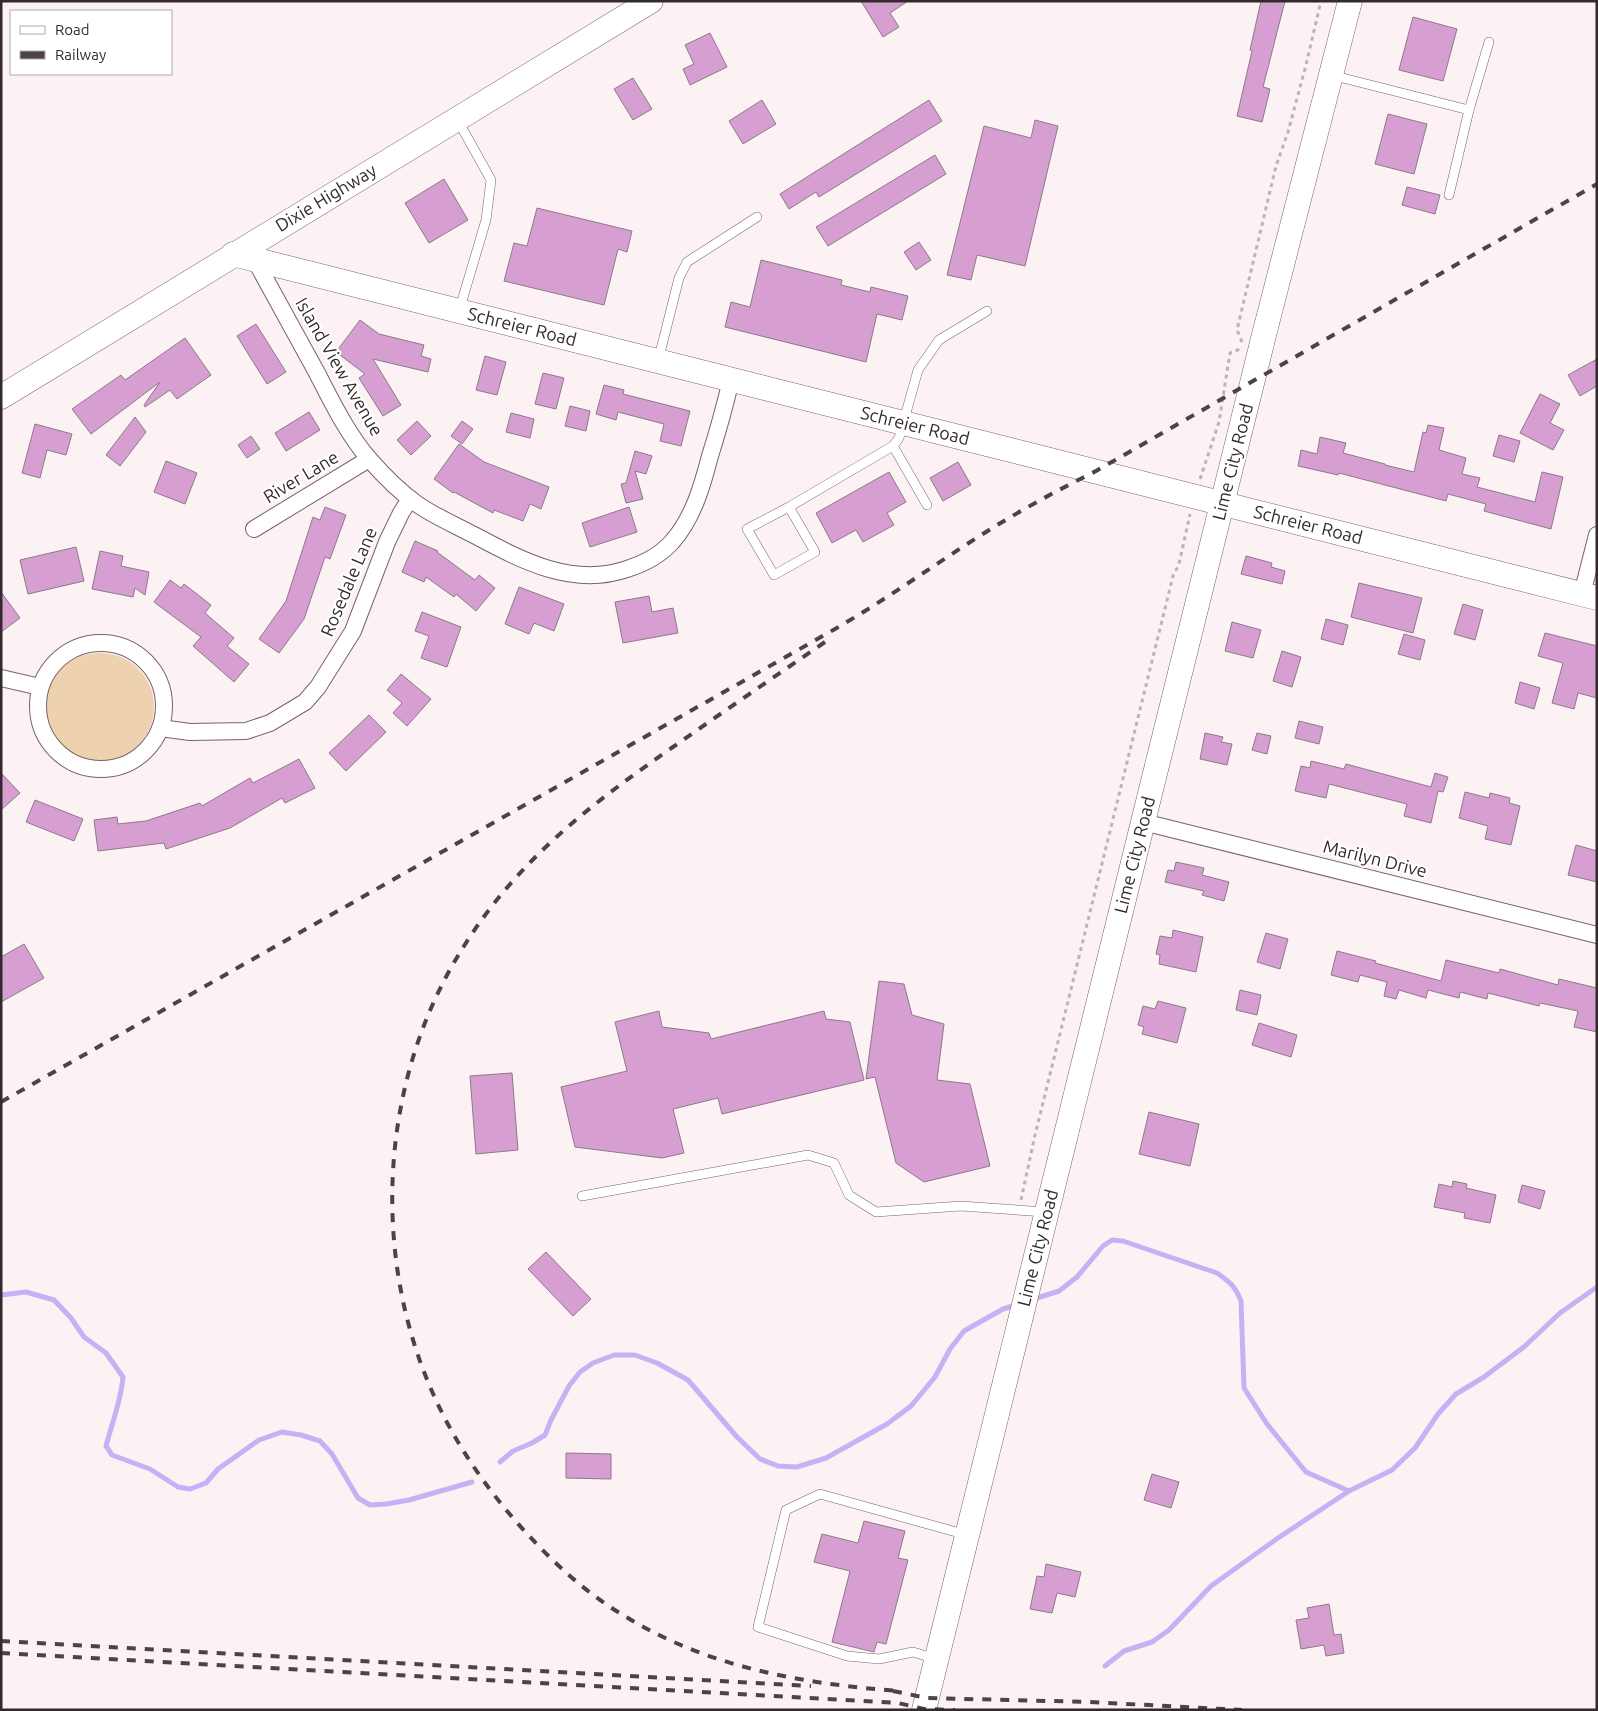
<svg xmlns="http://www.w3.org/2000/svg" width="1598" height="1711" viewBox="0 0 1598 1711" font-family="Ubuntu,sans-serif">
	<rect width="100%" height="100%" fill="#fcf1f3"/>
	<circle fill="#eed2af" cx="100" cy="707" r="54"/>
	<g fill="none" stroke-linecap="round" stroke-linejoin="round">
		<g stroke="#c4b3f4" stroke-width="5">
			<path d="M 1,1295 L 26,1292 L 54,1300 L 71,1318 L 84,1337 L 106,1353 L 123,1377 C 121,1401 112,1423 106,1446 L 112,1455 L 150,1469 L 178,1487 L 190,1489 L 206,1483 L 218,1469 L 259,1440 L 282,1432 L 301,1435 L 320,1441 L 332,1454 L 358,1498 L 370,1505 L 386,1504 L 409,1500 L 472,1482"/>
			<path d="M 1034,1299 L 1059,1291 L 1077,1277 L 1103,1246 L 1112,1240 L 1123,1241 L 1217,1273 C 1230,1282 1235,1286 1241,1301 L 1244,1388 L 1267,1424 L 1306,1472 L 1349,1491"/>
			<path d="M 500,1462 L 513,1451 L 532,1443 L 545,1435 L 551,1420 L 569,1386 L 580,1372 L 593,1363 L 614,1355 L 635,1355 L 657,1363 L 688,1380 L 737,1437 L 760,1459 L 778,1466 L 797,1467 L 826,1458 L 887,1424 L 911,1406 L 935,1377 L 950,1349 L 964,1331 L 1003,1309 L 1016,1305"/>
			<path d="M 1105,1666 L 1124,1651 L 1152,1642 L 1169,1630 L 1211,1586 L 1278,1538 L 1349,1491 L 1392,1470 L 1415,1448 L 1438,1414 L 1456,1394 L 1484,1377 L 1525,1346 L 1560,1313 L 1597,1287"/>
		</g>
	</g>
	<g fill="#d79fd1" stroke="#8b7a89">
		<path d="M 861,1 L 908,1 L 890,13 L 899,27 L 883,37 Z"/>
		<path d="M 1261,1 L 1285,1 L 1263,87 L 1270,89 L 1262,122 L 1237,116 L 1252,51 L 1250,50 Z"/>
		<path d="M 1413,17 L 1457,29 L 1443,81 L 1399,70 Z"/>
		<path d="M 710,33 L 727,67 L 690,85 L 683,69 L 694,64 L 685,45 Z"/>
		<path d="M 633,78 L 652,109 L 633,120 L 614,89 Z"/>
		<path d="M 762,100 L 776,124 L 743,144 L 729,121 Z"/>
		<path d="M 929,100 L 942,121 L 819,197 L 816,192 L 789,209 L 780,194 Z"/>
		<path d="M 1388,114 L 1427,124 L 1414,174 L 1375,164 Z"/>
		<path d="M 1035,120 L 1058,126 L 1025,266 L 977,255 L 971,280 L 947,275 L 984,126 L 1031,138 Z"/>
		<path d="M 935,155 L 946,174 L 828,246 L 816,227 Z"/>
		<path d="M 444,179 L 468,220 L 429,243 L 405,203 Z"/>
		<path d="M 1407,187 L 1440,195 L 1435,214 L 1402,205 Z"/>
		<path d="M 537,208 L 632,231 L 627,252 L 618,249 L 604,305 L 504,281 L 514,243 L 527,246 Z"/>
		<path d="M 919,242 L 931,260 L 916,270 L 904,252 Z"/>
		<path d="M 761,260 L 842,280 L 841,285 L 870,292 L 871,287 L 908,296 L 902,320 L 877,314 L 866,362 L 725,327 L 731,302 L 750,307 Z"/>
		<path d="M 360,320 L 379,334 L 424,345 L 421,356 L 431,359 L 428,372 L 373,359 L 401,405 L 383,416 L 359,378 L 365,374 L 336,352 Z"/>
		<path d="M 256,324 L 286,372 L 267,384 L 237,336 Z"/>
		<path d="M 185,338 L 211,375 L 177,399 L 170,390 L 145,407 L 144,405 L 160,382 L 91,434 L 72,409 L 121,375 L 125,380 Z"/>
		<path d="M 485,356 L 506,362 L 497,395 L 476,390 Z"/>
		<path d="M 1597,359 L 1597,386 L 1580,396 L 1568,375 Z"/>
		<path d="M 543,373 L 564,378 L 556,409 L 535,404 Z"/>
		<path d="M 604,385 L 624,390 L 623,394 L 690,411 L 681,446 L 660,441 L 664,424 L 618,412 L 616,420 L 596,414 Z"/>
		<path d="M 1540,394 L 1560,404 L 1550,423 L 1564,430 L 1553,450 L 1520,433 Z"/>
		<path d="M 570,406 L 590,411 L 586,431 L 565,426 Z"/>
		<path d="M 309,412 L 320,430 L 286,451 L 275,433 Z"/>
		<path d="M 511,413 L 534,419 L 530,438 L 506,432 Z"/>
		<path d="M 135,417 L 146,432 L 120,466 L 106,455 Z"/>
		<path d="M 417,421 L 431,436 L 411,455 L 397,440 Z"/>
		<path d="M 462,421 L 473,429 L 462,444 L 451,436 Z"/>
		<path d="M 35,424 L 72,434 L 66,455 L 47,450 L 40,478 L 22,473 Z"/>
		<path d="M 1428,425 L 1444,428 L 1439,450 L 1466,458 L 1462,474 L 1480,478 L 1477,487 L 1535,502 L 1542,472 L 1563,477 L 1551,529 L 1484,511 L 1486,504 L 1448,494 L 1446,501 L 1339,473 L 1338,475 L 1298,466 L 1301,450 L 1317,454 L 1320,437 L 1346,443 L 1343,453 L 1385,464 L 1385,465 L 1414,472 L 1423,432 L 1426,433 Z"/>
		<path d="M 1499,435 L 1520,441 L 1514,462 L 1493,456 Z"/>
		<path d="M 251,436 L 260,449 L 247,458 L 238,445 Z"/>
		<path d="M 459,444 L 484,462 L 549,487 L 541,509 L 530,504 L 523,521 L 494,510 L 493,513 L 454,492 L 453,493 L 434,479 Z"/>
		<path d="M 635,451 L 652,456 L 646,474 L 635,471 L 643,499 L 626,503 L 621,484 L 626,483 Z"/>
		<path d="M 166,461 L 197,473 L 185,504 L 154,492 Z"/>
		<path d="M 958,462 L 971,485 L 943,501 L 930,478 Z"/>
		<path d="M 889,472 L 906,502 L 887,513 L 894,525 L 863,542 L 856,530 L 832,543 L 816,513 Z"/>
		<path d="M 325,507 L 346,515 L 330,559 L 325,557 L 304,619 L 279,653 L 259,639 L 286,601 L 313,517 L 320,520 Z"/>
		<path d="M 629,507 L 637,532 L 590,547 L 582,523 Z"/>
		<path d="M 415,541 L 438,551 L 437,552 L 475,580 L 479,575 L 495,588 L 476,611 L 456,594 L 454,597 L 426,577 L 424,582 L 402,572 Z"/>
		<path d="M 76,547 L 84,581 L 28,594 L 20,560 Z"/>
		<path d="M 100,551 L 123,556 L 121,566 L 149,572 L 145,595 L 135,588 L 133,597 L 92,589 Z"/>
		<path d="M 1246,556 L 1272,563 L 1271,567 L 1285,571 L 1282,584 L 1241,574 Z"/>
		<path d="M 170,580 L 181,588 L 184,584 L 211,605 L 205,613 L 234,638 L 227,646 L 249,664 L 234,682 L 193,646 L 201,637 L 154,602 Z"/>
		<path d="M 1359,583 L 1422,598 L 1413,633 L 1351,617 Z"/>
		<path d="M 519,587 L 564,604 L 554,631 L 534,623 L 529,634 L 505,624 Z"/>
		<path d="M 1,592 L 20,618 L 1,632 Z"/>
		<path d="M 649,596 L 652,612 L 673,608 L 678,633 L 623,643 L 615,602 Z"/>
		<path d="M 1463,604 L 1483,610 L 1475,640 L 1454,634 Z"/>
		<path d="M 422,612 L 461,627 L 447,667 L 421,658 L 429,636 L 415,631 Z"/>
		<path d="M 1326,619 L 1348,625 L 1343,645 L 1321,639 Z"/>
		<path d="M 1232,622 L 1261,630 L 1253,658 L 1225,651 Z"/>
		<path d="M 1545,633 L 1597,646 L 1597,698 L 1578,693 L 1574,709 L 1552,703 L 1563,663 L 1538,656 Z"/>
		<path d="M 1404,634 L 1425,640 L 1420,660 L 1398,654 Z"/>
		<path d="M 1282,651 L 1301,657 L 1292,687 L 1273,681 Z"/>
		<path d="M 401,674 L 431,699 L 407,726 L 393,713 L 402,703 L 387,690 Z"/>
		<path d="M 1520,682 L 1540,688 L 1534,709 L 1515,703 Z"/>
		<path d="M 369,715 L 386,732 L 346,771 L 329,753 Z"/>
		<path d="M 1299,721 L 1323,727 L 1319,744 L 1295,738 Z"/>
		<path d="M 1205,733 L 1223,737 L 1221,742 L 1232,744 L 1227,765 L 1200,759 Z"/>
		<path d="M 1257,733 L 1271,736 L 1267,754 L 1252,750 Z"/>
		<path d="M 299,759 L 315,788 L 285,803 L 282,798 L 230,828 L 166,849 L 164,843 L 98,851 L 94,820 L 117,817 L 118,824 L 146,821 L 200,803 L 202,806 L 250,778 L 253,783 Z"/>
		<path d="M 1311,761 L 1344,769 L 1346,764 L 1431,787 L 1435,773 L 1448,777 L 1443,792 L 1438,791 L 1431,823 L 1404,816 L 1407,804 L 1329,784 L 1326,798 L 1295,791 L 1301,766 L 1310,768 Z"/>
		<path d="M 1,773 L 20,793 L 1,810 Z"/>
		<path d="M 1465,792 L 1489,798 L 1490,793 L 1510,798 L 1509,803 L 1520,806 L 1511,845 L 1485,839 L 1488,826 L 1459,818 Z"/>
		<path d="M 35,800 L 83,819 L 74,841 L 26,822 Z"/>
		<path d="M 1576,845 L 1597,851 L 1597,882 L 1568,875 Z"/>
		<path d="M 1176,862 L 1204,868 L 1202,875 L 1229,882 L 1224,901 L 1202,895 L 1204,891 L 1165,882 L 1168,870 L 1174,871 Z"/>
		<path d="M 1173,930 L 1203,937 L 1196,972 L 1159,964 L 1160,955 L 1156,954 L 1160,936 L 1172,938 Z"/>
		<path d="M 1266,933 L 1288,939 L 1280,969 L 1257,962 Z"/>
		<path d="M 24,944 L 44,978 L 1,1002 L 1,957 Z"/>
		<path d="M 1337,951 L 1376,961 L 1375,963 L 1441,981 L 1446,960 L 1499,973 L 1500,969 L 1558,985 L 1559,979 L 1597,988 L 1597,1032 L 1574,1027 L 1578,1011 L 1540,1003 L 1539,1006 L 1488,993 L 1487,999 L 1460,992 L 1459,998 L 1428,990 L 1426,998 L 1399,990 L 1396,999 L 1384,996 L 1387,982 L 1360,975 L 1358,982 L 1331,975 Z"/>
		<path d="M 879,981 L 904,984 L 912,1015 L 944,1024 L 937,1080 L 970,1084 L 990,1166 L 924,1182 L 896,1163 L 875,1077 L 866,1079 Z"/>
		<path d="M 1240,990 L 1261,995 L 1257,1015 L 1236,1010 Z"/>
		<path d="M 1158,1001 L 1186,1008 L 1177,1043 L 1142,1034 L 1144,1027 L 1138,1025 L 1143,1006 L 1155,1009 Z"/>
		<path d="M 659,1011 L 662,1027 L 709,1033 L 711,1039 L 824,1011 L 826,1019 L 850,1022 L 864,1080 L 722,1114 L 718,1098 L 673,1109 L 684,1153 L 662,1158 L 575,1147 L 561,1087 L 627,1071 L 615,1022 Z"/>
		<path d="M 1259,1023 L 1297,1035 L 1291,1057 L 1252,1045 Z"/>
		<path d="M 512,1073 L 518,1150 L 476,1154 L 470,1076 Z"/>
		<path d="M 1149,1112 L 1199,1124 L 1190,1166 L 1139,1154 Z"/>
		<path d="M 1453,1181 L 1467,1184 L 1466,1188 L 1496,1195 L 1490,1223 L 1464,1218 L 1465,1213 L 1434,1207 L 1439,1184 L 1452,1187 Z"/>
		<path d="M 1522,1185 L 1545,1191 L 1540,1209 L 1518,1202 Z"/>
		<path d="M 546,1252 L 591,1299 L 573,1316 L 528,1269 Z"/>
		<path d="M 566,1453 L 611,1454 L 611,1479 L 566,1478 Z"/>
		<path d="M 1152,1474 L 1179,1482 L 1171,1508 L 1144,1500 Z"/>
		<path d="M 864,1521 L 905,1531 L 898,1558 L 908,1560 L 886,1644 L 877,1642 L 874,1652 L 832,1642 L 850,1571 L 814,1562 L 822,1534 L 858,1543 Z"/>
		<path d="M 1046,1564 L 1081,1572 L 1075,1597 L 1057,1593 L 1052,1613 L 1030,1609 L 1037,1576 L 1044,1577 Z"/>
		<path d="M 1329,1604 L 1334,1635 L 1341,1634 L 1344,1653 L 1326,1656 L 1324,1645 L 1301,1649 L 1296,1620 L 1309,1618 L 1307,1608 Z"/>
	</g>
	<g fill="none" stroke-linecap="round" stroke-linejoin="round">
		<defs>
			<g id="lane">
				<path d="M 1331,75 L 1469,110 L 1489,42"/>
				<path d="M 457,119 L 491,180 L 486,220 L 459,311"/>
				<path d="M 1449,195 L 1469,110"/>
				<path d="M 658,361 L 679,278 L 687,262 L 757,217"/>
				<path d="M 893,446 L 927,505"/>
				<path d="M 789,507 L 815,552 L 774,575 L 747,529 L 789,507 L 893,446 L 899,438 L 918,370 L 939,340 L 987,311"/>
				<path d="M 582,1196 L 808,1155 L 834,1163 L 849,1195 L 876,1212 L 961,1206 L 1045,1212"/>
				<path d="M 936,1659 L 913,1652 L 879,1659 L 847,1656 L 758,1627 L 786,1510 L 820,1494 L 967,1535"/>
			</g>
			<g id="street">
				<path d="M 255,260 C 276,298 296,335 317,373 C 332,402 348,435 370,460 C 384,476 400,492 417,504 C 434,516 455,525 474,535 C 521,560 572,588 627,569 C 645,563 659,556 672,542 C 693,518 702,487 710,456 C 718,431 725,405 731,380"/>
				<path d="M 254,529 L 369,459"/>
				<path d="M 1582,594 L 1597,535"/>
				<circle cx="101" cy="706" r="63"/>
				<path d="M 1,678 L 40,687"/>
				<path d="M 160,728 L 190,732 L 246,731 L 270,723 L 305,702 L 318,687 L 353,631 L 387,542 L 401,513 L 410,499"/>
				<path d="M 1143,822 L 1597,935"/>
			</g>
			<g id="secondary">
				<path d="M 233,254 L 1597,598"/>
				<path d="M 1,397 L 651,1"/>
				<path d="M 924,1710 L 1143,822 L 1265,331 L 1350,1"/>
			</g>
		</defs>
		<use href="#lane" stroke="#7a6367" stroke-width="10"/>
		<use href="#street" stroke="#7a6367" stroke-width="18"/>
		<use href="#secondary" stroke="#7a6367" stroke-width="25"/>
		<g stroke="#beb3b5" stroke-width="3" stroke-dasharray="4 4" stroke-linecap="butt">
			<path d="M 1242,342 L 1237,330 L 1276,166 L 1288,132 L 1306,65 L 1321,1"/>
			<path d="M 1200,479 L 1219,422 L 1230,353 L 1240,349"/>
			<path d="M 1021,1200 L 1035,1135 L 1173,576 L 1179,564 L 1190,514"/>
		</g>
		<use href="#lane" stroke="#fff" stroke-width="9"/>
		<use href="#street" stroke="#fff" stroke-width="16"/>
		<use href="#secondary" stroke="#fff" stroke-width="24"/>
		<g stroke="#4d4345" stroke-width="4" stroke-dasharray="9 9" stroke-linecap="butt">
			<path d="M 825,642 C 774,677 723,712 673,747 C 591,804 518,860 464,946 C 381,1076 370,1248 431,1389 C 455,1445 491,1496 533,1540 C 561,1570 593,1598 628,1618 C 710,1668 805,1684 899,1691"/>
			<path d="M 1,1102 L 835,629 C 887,599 935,564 986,532 C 1021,510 1058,490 1096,471 L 1597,184"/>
			<path d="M 1,1641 L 811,1686"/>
			<path d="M 1,1653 L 898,1703 L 924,1709 L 955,1710"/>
			<path d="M 893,1691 L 927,1698 L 1090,1702 L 1242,1710"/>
		</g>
	</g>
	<g text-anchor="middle" stroke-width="4.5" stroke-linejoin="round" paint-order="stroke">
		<g font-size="18" fill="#342a2c" stroke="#fff">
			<text transform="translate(326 198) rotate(-31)" y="6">Dixie Highway</text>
			<text transform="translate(522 327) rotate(14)" y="6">Schreier Road</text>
			<text transform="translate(339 367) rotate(60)" y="6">Island View Avenue</text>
			<text transform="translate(915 426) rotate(14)" y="6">Schreier Road</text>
			<text transform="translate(1233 462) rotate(-76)" y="6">Lime City Road</text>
			<text transform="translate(301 477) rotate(-31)" y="6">River Lane</text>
			<text transform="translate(1308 525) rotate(14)" y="6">Schreier Road</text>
			<text transform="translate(349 582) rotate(-67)" y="6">Rosedale Lane</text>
			<text transform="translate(1135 855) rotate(-76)" y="6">Lime City Road</text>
			<text transform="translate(1375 859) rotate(14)" y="6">Marilyn Drive</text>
			<text transform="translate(1038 1248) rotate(-76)" y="6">Lime City Road</text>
		</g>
	</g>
	<rect width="1598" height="1711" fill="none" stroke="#342a2c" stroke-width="5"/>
	<rect x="10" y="10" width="162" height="65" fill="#ffffff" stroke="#aeaaab"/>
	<rect x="20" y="26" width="25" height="8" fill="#ffffff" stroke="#aeaaab"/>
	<text x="55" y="35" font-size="15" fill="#342a2c">Road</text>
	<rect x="20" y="51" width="25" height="8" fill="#4d4345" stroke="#aeaaab"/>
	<text x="55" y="60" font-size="15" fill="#342a2c">Railway</text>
</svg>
